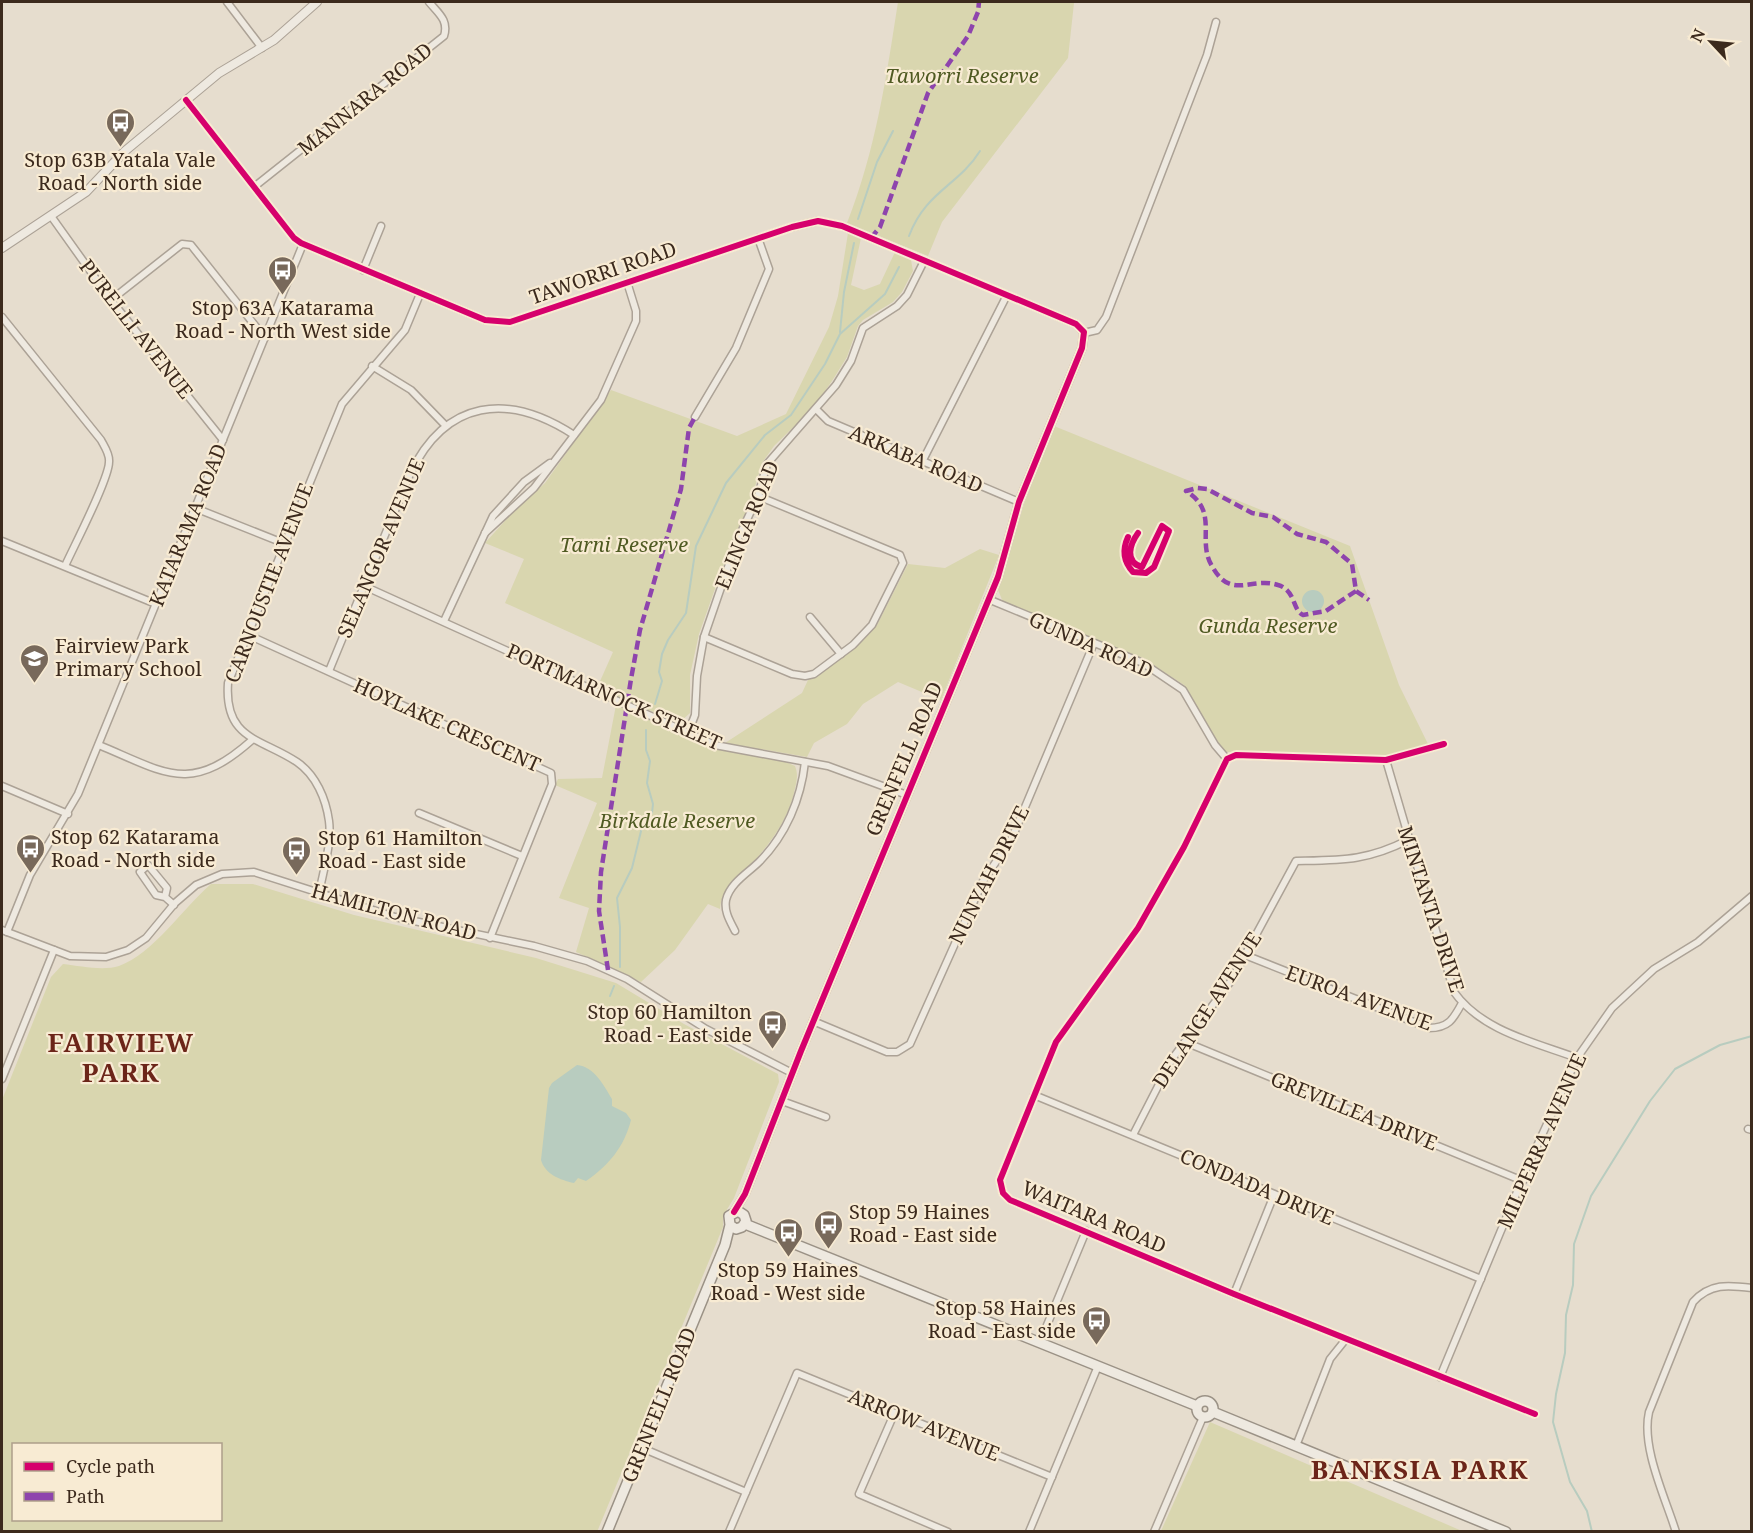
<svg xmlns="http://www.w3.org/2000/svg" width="1753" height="1533" viewBox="0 0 1753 1533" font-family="'Noto Serif',serif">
	<rect width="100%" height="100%" fill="#e6ddce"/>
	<g fill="#d9d6af" fill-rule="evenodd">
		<path d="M 898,2 L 1074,3 L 1068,58 L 942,222 L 928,256 L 847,223 C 876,149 886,79 898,2 Z"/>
		<path d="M 848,233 L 861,238 L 851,285 L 864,290 L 880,284 L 895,252 L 911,260 L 913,271 L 902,292 L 893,302 L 863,320 L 858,326 L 847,357 L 832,381 L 814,407 L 774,446 L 762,463 L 748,511 L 733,538 L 699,634 L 690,675 L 690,713 L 679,723 L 597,688 L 613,652 L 505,603 L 524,559 L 485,543 L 513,512 L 545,483 L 611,390 L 737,436 L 786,414 L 829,327 L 838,296 Z"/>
		<path d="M 1054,426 L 1350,546 L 1399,685 L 1428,744 L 1385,756 L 1227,752 L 1222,749 L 1184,685 L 1144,659 L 1003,602 L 998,590 L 1024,504 Z"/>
		<path d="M 980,549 L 999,555 L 941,700 L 898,682 L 863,704 L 847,724 L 814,743 L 807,757 L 725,743 L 802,693 L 808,680 L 816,677 L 858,645 L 877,625 L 908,564 L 945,568 Z"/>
		<path d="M 616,705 L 715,749 L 786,762 L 795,766 C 799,776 796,783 794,793 C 788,818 774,838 757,858 C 742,875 722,885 720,909 L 708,904 L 675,950 L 641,982 L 576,952 L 589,908 L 559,898 L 597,803 L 555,785 L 558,779 L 602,778 Z"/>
		<path d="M 211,884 L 253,884 L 354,915 L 536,958 L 616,983 L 684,1024 L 778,1074 L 779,1082 L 734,1198 L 723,1216 L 723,1227 L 597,1532 L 2,1531 L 2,1100 L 51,977 L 63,964 C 80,966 103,971 119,966 C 153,954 183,908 211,884 ZM 14,1444 L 220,1444 L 220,1520 L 14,1520 Z"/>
		<path d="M 1210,1422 L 1462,1531 L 1161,1531 Z"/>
	</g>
	<g fill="#b8ccbf">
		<circle cx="1313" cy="601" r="11"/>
		<path d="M 577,1065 C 594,1066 604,1086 612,1099 L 612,1106 L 626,1113 L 631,1120 C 624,1147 609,1165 586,1181 L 578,1178 L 574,1183 C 560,1180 545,1174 541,1160 L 549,1088 L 552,1083 Z"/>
	</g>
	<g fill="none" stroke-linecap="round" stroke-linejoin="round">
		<g stroke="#b8ccbf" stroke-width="2">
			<path d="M 858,219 L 877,162 L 893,131"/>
			<path d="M 909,236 C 925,192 959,185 980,151"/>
			<path d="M 840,332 L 844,292 L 854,243"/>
			<path d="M 655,704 L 662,681 L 659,672 L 662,654 L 668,640 L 686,613 L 696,546 L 726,483 L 765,435 L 791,415 L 825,364 L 840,334 L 885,294 L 899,267"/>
			<path d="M 620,967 L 620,927 L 617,898 L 632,868 L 642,827 L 652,813 L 653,804 L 647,783 L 650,761 L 646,750 L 646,730"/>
			<path d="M 610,996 L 614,986"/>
			<path d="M 1592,1532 L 1587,1511 L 1570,1482 L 1553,1422 L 1556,1394 L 1565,1353 L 1566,1315 L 1573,1285 L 1574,1244 L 1591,1196 L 1650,1101 L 1675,1069 L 1720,1045 L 1752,1036"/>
		</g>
		<defs>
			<g id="minor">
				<path d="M 227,2 L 262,48"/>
				<path d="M 186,100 L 294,238 L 301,243 L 485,320 L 510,322 L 792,227 L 818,221 L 842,226 L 1076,324 L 1084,333 L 1097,330 L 1106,317 L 1207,55 L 1216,22"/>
				<path d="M 254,187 L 444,36 C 449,20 438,13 429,2"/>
				<path d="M 51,216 L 111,300 L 223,440"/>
				<path d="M 363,270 L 381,226"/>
				<path d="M 111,300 L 182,244 L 191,245 L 265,338"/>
				<path d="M 2,317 L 101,440 C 104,446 110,454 109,462 C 109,479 74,546 65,566"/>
				<path d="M 372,366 L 411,390 L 445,425"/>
				<path d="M 817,410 L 828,421 L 1019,502"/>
				<path d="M 695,417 L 736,348 L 769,269 L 758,238"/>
				<path d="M 922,462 L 1007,295"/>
				<path d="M 195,508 L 283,543"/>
				<path d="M 485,533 L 534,488 L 601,400 L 636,321 L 636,311 L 627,282"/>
				<path d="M 2,541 L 156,604"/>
				<path d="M 364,586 L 715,745 L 828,766 L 907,795"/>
				<path d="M 988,599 L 1143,663 L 1183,690 L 1215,745 L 1227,759"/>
				<path d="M 810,617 L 841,654"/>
				<path d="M 444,621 L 493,516 L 524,482 L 550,463"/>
				<path d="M 246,634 L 551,773 L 552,784 L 490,938"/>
				<path d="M 704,637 L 792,674 L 805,676 L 814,674 L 853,645 L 872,625 L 903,563 L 900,555 L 758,496"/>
				<path d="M 329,671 L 410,474 C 446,399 508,392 574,435"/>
				<path d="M 688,733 L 695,715 L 697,676 L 704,637 L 737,541 L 758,496 L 767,464 L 836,385 L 851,361 L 863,328 L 897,306 L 907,295 L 924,261"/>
				<path d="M 1444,744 L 1386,760 L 1236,755 L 1227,759 L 1184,847 L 1138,928 L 1056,1042 L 1000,1180 L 1003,1193 L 1010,1200 L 1234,1294 L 1535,1414"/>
				<path d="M 99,745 C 166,773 190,795 252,740"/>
				<path d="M 1386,760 L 1454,992 C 1482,1031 1534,1042 1577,1058"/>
				<path d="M 2,786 L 68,814"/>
				<path d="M 419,813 L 522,856"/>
				<path d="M 319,894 C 323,871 332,844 329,821 C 326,799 316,775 297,762 C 261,738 224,740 228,683 L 342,404 L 405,330 L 420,294"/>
				<path d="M 165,897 L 167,888 L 148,865 L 140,872 L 156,895 L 165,897 L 174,905"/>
				<path d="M 2,930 L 70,956 L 106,957 L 128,950 L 146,938 L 175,903 L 196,885 L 222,874 L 254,872 L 395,917 L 534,946 L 587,961 L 627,979 L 706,1029 L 792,1073"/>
				<path d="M 735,931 C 730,921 724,912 726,900 C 730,883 748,873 759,862 C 786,835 801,799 805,762"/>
				<path d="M 7,932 L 30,875 L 78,794 L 303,244"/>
				<path d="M 1245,955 L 1429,1028 C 1448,1028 1453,1020 1462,1003"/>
				<path d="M 813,1021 L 887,1052 L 897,1052 L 910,1044 L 983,881 L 1012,838 L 1094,643"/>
				<path d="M 1185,1042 L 1523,1181"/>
				<path d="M 2,1079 L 54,950"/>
				<path d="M 1034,1095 L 1481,1279"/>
				<path d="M 782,1101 L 826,1117"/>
				<path d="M 1748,1129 L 1752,1130"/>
				<path d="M 1133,1135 L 1172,1059 L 1231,981 L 1296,861 C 1341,860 1367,861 1408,840"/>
				<path d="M 1234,1294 L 1274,1195"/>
				<path d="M 1040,1342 L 1086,1231"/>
				<path d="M 1440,1377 L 1527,1168 L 1577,1058 L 1612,1008 L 1654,969 L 1698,942 L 1752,896"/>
				<path d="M 894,1414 L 859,1494 L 948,1532"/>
				<path d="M 1296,1446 L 1330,1359 L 1346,1339"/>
				<path d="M 642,1448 L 746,1492"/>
				<path d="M 729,1532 L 797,1373 L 1052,1477"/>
				<path d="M 1029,1532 L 1098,1366"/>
				<path d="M 1154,1532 L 1203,1417"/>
				<path d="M 1676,1532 C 1665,1497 1641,1447 1649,1412 L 1693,1302 C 1710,1283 1728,1285 1752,1288"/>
			</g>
			<g id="tertiary">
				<path d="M 2,248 L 86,192 L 125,151 L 219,73 L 274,40 L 317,2"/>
				<path d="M 734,1212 L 745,1194 L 801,1051 L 998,577 L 1019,502 L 1082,348 L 1084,333"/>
			</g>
			<g id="secondary">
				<path d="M 745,1224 L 1197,1406"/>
				<circle cx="1205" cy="1409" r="8"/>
				<path d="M 1213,1412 L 1506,1532"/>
				<path d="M 607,1532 L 725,1245 L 730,1225 L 729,1216 L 738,1211 L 744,1215 L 746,1221 L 742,1227 L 736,1229 L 730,1225"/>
			</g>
		</defs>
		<use href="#minor" stroke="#aca296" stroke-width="9"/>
		<use href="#tertiary" stroke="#aca296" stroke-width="10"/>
		<use href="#secondary" stroke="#9b9286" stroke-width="12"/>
		<use href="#minor" stroke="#eee9e0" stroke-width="6"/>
		<use href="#tertiary" stroke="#eee9e0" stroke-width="8"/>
		<use href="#secondary" stroke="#eee9e0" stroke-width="9"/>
		<g stroke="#8e44ad" stroke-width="4.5" stroke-dasharray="9 4.5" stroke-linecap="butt">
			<path d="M 871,238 L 880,227 L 928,93 L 968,36 L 978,12 L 979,2"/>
			<path d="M 1356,591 L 1326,611 L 1303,615 C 1292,610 1296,590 1278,585 C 1251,576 1231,601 1212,566 C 1196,540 1220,512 1186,491 L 1197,488 L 1207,489 L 1252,513 L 1273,517 L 1297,534 L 1326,542 L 1352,564 L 1356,591 L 1369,600"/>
			<path d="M 608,970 L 599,911 L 601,872 L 631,679 L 640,630 L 681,489 L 689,428 L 695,417"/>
		</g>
		<defs>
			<g id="cycleway">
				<path d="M 186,100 L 294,238 L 301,243 L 485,320 L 510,322 L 792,227 L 818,221 L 842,226 L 1076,324 L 1084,332 L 1082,348 L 1019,502 L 998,577 L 801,1051 L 745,1194 L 734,1212"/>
				<path d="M 1128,537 C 1122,550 1123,561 1133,572 L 1146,573 L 1154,567 L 1169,531 L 1162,526 L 1142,567 C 1124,562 1130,544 1138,533"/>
				<path d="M 1444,744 L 1386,760 L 1236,755 L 1227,759 L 1184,847 L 1138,928 L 1056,1042 L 1000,1180 L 1003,1193 L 1010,1200 L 1234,1294 L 1535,1414"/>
			</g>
		</defs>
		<use href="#cycleway" stroke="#f8ebd3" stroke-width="10"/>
		<use href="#cycleway" stroke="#d6006c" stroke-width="6"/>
	</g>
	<defs>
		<symbol id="bus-pin" viewBox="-11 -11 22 30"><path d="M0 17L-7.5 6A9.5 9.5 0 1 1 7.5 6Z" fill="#78695b" stroke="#f8ebd3"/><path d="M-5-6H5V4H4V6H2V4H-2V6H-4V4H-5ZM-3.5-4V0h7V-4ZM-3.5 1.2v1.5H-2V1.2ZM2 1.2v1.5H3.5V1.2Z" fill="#fff"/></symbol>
		<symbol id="school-pin" viewBox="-11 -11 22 30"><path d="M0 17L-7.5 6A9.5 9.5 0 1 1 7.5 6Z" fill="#78695b" stroke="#f8ebd3"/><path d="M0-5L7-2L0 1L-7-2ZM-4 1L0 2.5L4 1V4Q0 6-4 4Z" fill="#fff"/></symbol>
	</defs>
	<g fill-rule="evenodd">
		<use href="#bus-pin" x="104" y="106" width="33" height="45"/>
		<use href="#bus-pin" x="266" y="254" width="33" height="45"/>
		<use href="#school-pin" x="18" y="642" width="33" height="45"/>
		<use href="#bus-pin" x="14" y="832" width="33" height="45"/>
		<use href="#bus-pin" x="280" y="834" width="33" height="45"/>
		<use href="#bus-pin" x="756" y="1008" width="33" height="45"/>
		<use href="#bus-pin" x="812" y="1208" width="33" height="45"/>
		<use href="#bus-pin" x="772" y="1216" width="33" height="45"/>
		<use href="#bus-pin" x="1080" y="1304" width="33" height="45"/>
	</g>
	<g text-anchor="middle" stroke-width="4.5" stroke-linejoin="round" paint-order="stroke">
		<g font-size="20" font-style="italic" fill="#4f5a22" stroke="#f8ebd3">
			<text x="962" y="83">Taworri Reserve</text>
			<text x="624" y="552">Tarni Reserve</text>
			<text x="1268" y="633">Gunda Reserve</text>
			<text x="677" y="828">Birkdale Reserve</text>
		</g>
		<g font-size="20" fill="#3c2a1d" stroke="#f8ebd3">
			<text transform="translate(365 99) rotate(-39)" y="7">MANNARA ROAD</text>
			<text transform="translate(603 273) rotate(-19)" y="7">TAWORRI ROAD</text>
			<text transform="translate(136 329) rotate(52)" y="7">PURELLI AVENUE</text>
			<text transform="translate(916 459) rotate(23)" y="7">ARKABA ROAD</text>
			<text transform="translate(188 525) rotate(-68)" y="7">KATARAMA ROAD</text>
			<text transform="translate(747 525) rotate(-68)" y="7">ELINGA ROAD</text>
			<text transform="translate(381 548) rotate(-67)" y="7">SELANGOR AVENUE</text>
			<text transform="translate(269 583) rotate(-69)" y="7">CARNOUSTIE AVENUE</text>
			<text transform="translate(1091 645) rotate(24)" y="7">GUNDA ROAD</text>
			<text transform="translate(614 697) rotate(24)" y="7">PORTMARNOCK STREET</text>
			<text transform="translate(447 725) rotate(24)" y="7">HOYLAKE CRESCENT</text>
			<text transform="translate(904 759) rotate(-67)" y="7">GRENFELL ROAD</text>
			<text transform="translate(989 875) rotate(-63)" y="7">NUNYAH DRIVE</text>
			<text transform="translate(1431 909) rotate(72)" y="7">MINTANTA DRIVE</text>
			<text transform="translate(394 912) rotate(15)" y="7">HAMILTON ROAD</text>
			<text transform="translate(1359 998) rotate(20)" y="7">EUROA AVENUE</text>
			<text transform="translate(1207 1010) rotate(-57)" y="7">DELANGE AVENUE</text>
			<text transform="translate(1354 1111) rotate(22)" y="7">GREVILLEA DRIVE</text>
			<text transform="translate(1542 1141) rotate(-66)" y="7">MILPERRA AVENUE</text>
			<text transform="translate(1257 1187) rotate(23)" y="7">CONDADA DRIVE</text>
			<text transform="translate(1094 1217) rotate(23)" y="7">WAITARA ROAD</text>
			<text transform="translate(659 1405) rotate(-68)" y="7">GRENFELL ROAD</text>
			<text transform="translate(924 1425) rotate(22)" y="7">ARROW AVENUE</text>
		</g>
		<g font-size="20" fill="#3c2a1d" stroke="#f8ebd3" text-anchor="start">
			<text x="120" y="167" text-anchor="middle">Stop 63B Yatala Vale<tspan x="120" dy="23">Road - North side</tspan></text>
			<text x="283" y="315" text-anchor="middle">Stop 63A Katarama<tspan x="283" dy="23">Road - North West side</tspan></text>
			<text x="55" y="653">Fairview Park<tspan x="55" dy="23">Primary School</tspan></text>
			<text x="51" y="844">Stop 62 Katarama<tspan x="51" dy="23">Road - North side</tspan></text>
			<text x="318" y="845">Stop 61 Hamilton<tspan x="318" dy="23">Road - East side</tspan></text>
			<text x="752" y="1019" text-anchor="end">Stop 60 Hamilton<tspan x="752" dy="23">Road - East side</tspan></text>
			<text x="849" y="1219">Stop 59 Haines<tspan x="849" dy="23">Road - East side</tspan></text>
			<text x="788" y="1277" text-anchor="middle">Stop 59 Haines<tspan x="788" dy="23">Road - West side</tspan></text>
			<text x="1076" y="1315" text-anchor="end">Stop 58 Haines<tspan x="1076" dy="23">Road - East side</tspan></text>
		</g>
		<g font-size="26" font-weight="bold" letter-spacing="1.5" fill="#6c2519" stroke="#f8ebd3">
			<text x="121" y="1052">FAIRVIEW<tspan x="121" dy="30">PARK</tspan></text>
			<text x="1420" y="1479">BANKSIA PARK</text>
		</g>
	</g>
	<rect width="1753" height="1533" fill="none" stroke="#3c2a1d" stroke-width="6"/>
	<rect x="12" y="1443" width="210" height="78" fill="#f8ebd3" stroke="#ad9e8a" stroke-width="1.5"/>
	<rect x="24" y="1462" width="30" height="9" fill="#d6006c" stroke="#ad9e8a" stroke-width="1.5"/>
	<text x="66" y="1473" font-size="18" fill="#3c2a1d">Cycle path</text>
	<rect x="24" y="1492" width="30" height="9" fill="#8e44ad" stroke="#ad9e8a" stroke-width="1.5"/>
	<text x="66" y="1503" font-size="18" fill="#3c2a1d">Path</text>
	<g transform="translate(1711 42) rotate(296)" stroke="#f8ebd3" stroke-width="4.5" paint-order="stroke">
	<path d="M0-4.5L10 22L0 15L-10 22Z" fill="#3c2a1d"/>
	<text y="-9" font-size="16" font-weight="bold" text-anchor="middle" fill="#3c2a1d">N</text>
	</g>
</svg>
